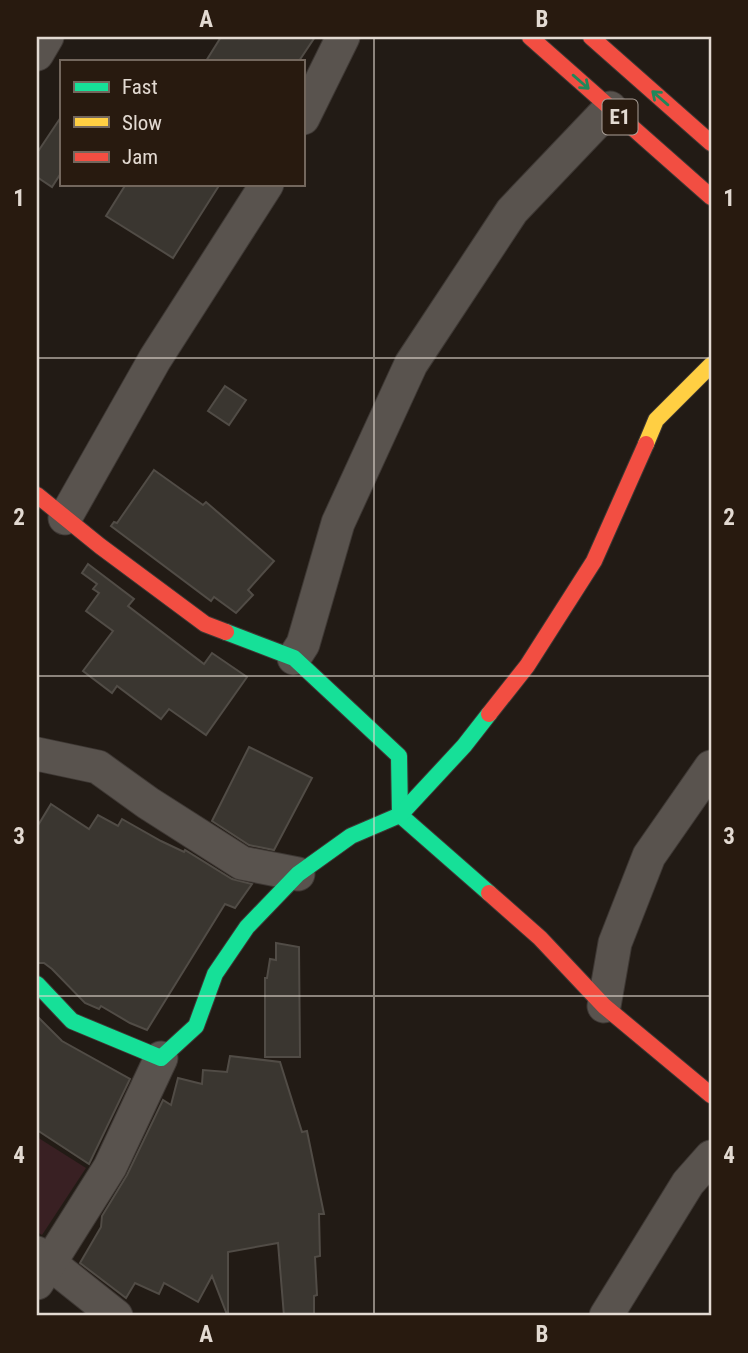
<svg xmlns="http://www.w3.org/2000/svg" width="748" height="1353" viewBox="0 0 748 1353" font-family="'Roboto Condensed',sans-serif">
	<rect width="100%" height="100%" fill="#221b15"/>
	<path fill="#392023" d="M 37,1137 L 86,1168 L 42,1235 L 37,1232 Z"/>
	<g fill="#3a3630" stroke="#514c46" stroke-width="2">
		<path d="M 221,37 L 315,37 L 299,61 L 206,61 Z"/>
		<path d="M 61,117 L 61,173 L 52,187 L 37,177 L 37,153 Z"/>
		<path d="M 126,184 L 220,184 L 173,258 L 106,216 Z"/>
		<path d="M 225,386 L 246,400 L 229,425 L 208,411 Z"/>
		<path d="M 154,470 L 203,505 L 206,502 L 274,561 L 248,590 L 253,595 L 236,613 L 214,597 L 211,601 L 111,526 L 114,522 L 117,523 Z"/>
		<path d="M 88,564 L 134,599 L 128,606 L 204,664 L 212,653 L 247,677 L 206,735 L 169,709 L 161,719 L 117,686 L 112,693 L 83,671 L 113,631 L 86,611 L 99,593 L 93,589 L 97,584 L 82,573 Z"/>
		<path d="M 249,747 L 312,778 L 274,850 L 249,845 L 212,821 Z"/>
		<path d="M 51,804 L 89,829 L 98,815 L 118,826 L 122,819 L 161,841 L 184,852 L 185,850 L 232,879 L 252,884 L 235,908 L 225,904 L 147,1030 L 130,1023 L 101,1006 L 99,1009 L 85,1003 L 52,969 L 44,963 L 37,963 L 37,827 Z"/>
		<path d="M 276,943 L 299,947 L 300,1057 L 265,1057 L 265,978 L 267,978 L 270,959 L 276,960 Z"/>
		<path d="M 37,1016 L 62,1041 L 130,1079 L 89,1164 L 37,1130 Z"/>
		<path d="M 230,1056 L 280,1062 L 302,1132 L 307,1131 L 324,1214 L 319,1214 L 320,1256 L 315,1257 L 317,1295 L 314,1296 L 314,1316 L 284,1316 L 278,1243 L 228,1252 L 228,1312 L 226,1312 L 212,1276 L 198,1302 L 164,1283 L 159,1294 L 135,1283 L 126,1298 L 80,1263 L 101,1227 L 102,1216 L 127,1175 L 163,1100 L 171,1105 L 178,1078 L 202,1084 L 203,1070 L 227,1072 Z"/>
	</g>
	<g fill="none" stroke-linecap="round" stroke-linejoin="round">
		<defs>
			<g id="street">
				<path d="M 37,54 L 47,37"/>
				<path d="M 303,118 L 343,37"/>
				<path d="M 65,518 L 155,359 L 267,184"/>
				<path d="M 294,658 L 303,644 L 338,523 L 411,364 L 512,211 L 610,108"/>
				<path d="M 37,754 L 98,767 L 148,803 L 242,863 L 298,874"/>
				<path d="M 604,1006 L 615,943 L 649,856 L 711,767"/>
				<path d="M 37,1253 L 116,1316"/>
				<path d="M 37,1283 L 110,1167 L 161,1058"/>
				<path d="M 606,1316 L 688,1183 L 711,1157"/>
			</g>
			<g id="fast">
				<path d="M 226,632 L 294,658 L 399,756 L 400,815 L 489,893"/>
				<path d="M 37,984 L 72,1021 L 161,1058 L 196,1026 L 215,974 L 247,927 L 298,874 L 351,836 L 400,815 L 464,746 L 489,714"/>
			</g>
			<path id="slow" d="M 646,444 L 656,420 L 711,365"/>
			<g id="jam">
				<path d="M 530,37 L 711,197"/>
				<path d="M 591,37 L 711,143"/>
				<path d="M 37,495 L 100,546 L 205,624 L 226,632"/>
				<path d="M 489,714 L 527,666 L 594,561 L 646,444"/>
				<path d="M 489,893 L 540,938 L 604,1006 L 711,1095"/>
			</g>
		</defs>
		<use href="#street" stroke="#3e3834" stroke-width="35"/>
		<use href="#fast" stroke="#3e3834" stroke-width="18"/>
		<use href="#slow" stroke="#3e3834" stroke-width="18"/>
		<use href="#jam" stroke="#3e3834" stroke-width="18"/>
		<use href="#street" stroke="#59534e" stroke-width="33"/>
		<use href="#fast" stroke="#16e098" stroke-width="16"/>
		<use href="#slow" stroke="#ffcf43" stroke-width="16"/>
		<use href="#jam" stroke="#f24e42" stroke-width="16"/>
	</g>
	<defs><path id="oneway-shaft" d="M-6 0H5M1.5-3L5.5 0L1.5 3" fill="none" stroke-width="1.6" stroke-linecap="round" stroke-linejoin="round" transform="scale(1.75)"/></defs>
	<g stroke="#1e875a">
		<use href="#oneway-shaft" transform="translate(581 82) rotate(41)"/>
		<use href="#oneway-shaft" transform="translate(660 98) rotate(-139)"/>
	</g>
	<path fill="none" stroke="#e3dad2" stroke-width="2" stroke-opacity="0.55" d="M 374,37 L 374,1316M 37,358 L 711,358M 37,676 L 711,676M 37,996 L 711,996"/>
	<g text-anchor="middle" stroke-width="6" stroke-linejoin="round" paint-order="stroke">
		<rect fill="#281a0f" stroke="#aba098" stroke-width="2" x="602.5" y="99.5" width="35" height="35" rx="5"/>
		<g font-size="21" font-weight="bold" fill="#e3dad2">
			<text x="620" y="124">E1</text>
		</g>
	</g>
	<rect width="748" height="1353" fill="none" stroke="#281a0f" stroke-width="77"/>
	<rect x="60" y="60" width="245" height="126" fill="#281a0f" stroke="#73675d" stroke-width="2"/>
	<rect x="74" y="82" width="35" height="10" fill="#16e098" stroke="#73675d" stroke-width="2"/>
	<text x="122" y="94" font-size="21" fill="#e3dad2">Fast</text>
	<rect x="74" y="117" width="35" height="10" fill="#ffcf43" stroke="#73675d" stroke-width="2"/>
	<text x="122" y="130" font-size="21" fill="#e3dad2">Slow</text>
	<rect x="74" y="152" width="35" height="10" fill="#f24e42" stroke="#73675d" stroke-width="2"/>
	<text x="122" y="164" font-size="21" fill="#e3dad2">Jam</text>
	<rect x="38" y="38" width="672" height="1276" fill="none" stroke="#e3dad2" stroke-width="2.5"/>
	<g font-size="23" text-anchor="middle" font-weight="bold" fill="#e3dad2">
		<text x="206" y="27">A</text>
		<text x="542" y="27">B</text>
		<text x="19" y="206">1</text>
		<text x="729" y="206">1</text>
		<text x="19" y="525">2</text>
		<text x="729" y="525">2</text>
		<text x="19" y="844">3</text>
		<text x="729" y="844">3</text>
		<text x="19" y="1163">4</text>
		<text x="729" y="1163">4</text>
		<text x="206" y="1342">A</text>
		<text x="542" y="1342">B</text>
	</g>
</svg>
